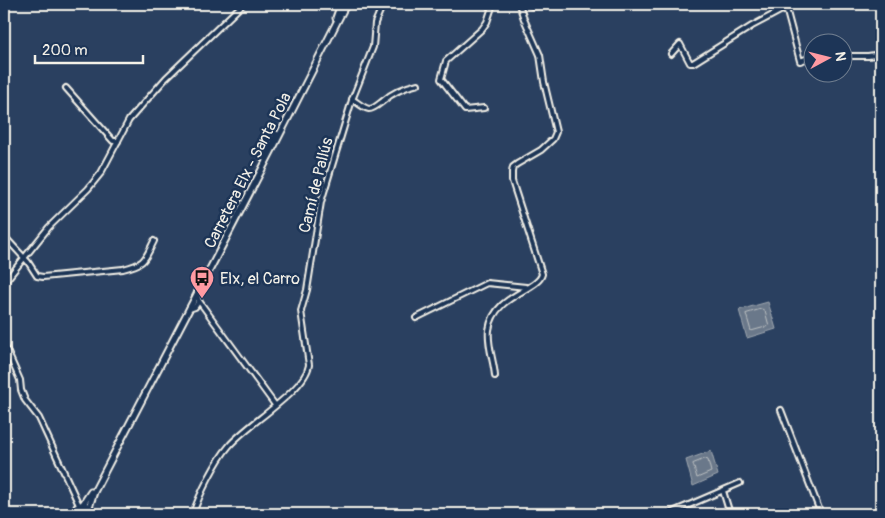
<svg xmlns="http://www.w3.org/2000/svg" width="885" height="518" viewBox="0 0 885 518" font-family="Pangolin,sans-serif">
	<rect width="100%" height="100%" fill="#2a4060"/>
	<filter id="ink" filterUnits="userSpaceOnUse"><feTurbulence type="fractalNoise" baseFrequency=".02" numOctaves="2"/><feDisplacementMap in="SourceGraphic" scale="10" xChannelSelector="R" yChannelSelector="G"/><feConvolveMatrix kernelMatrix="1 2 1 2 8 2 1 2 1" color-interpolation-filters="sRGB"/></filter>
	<g filter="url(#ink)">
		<g fill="#6a788a" stroke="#a1a8b0">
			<path d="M 768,302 L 776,329 L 747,338 L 739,310 Z"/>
			<path d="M 711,451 L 718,475 L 693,486 L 686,460 Z"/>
		</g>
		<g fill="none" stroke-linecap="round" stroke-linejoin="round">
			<g stroke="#bdc1c2" stroke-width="1">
				<path d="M 762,309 L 765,311 L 769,326 L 751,331 L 746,314 Z"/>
				<path d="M 705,459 L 708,460 L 711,472 L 697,478 L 693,464 Z"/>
			</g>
			<defs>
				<g id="street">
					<path d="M 527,4 L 532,6 L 543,4"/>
					<path d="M 671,54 L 680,44 L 690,63 L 693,63 L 752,26 L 782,10 L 787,12 L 800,61 L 812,57"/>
					<path d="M 842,56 L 868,56 L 881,54"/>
					<path d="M 66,88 L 113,141 L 118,141"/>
					<path d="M 352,99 C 357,102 363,108 369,109 C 374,109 379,104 383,101 C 393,92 405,87 418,84"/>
					<path d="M 484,108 L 465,110 L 441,79 L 446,61 L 482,29 L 487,22 L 493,4"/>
					<path d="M 4,236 L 28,262 L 37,276 L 43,277 L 123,269 C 146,263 144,261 154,241"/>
					<path d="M 4,283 L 49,227 L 88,189 L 101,173 L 129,120 L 166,78 L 243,4"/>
					<path d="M 197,293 L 199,301 L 275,405"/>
					<path d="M 189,309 L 195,307 L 199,301"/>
					<path d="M 416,318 L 487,283 L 526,287"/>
					<path d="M 4,344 L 20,380 L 21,390 L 25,400 L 39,418 L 79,505"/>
					<path d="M 495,376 C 494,361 487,345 489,330 C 494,294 538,291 542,274 L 512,181 L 512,172 L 513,167 L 517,164 L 541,150 L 553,139 L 556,132 L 544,82 L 540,55 L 524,19 L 519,4"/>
					<path d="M 781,410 L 821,514"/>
					<path d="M 723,491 L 730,514"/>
					<path d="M 193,514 C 199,495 216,461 229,446 C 247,424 305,391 309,365 L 301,311 L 307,290 L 321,202 L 352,100 L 373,47 L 375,23 L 383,4"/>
					<path d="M 668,514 L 740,483"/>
				</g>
				<g id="secondary">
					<path d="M 336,18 L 341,4"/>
					<path d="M 264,158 L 276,134"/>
					<path d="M 83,504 L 91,492"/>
					<path d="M 89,507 L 94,492 L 273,148 L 344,8 L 347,5"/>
					<path d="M 75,514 L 76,508 L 83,504 L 89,507 L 90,514"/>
				</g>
			</defs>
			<use href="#street" stroke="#f4f1e8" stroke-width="8"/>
			<use href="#secondary" stroke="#f4f1e8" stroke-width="9"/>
			<use href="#street" stroke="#1d3557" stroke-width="4"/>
			<use href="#secondary" stroke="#1d3557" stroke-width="5"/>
		</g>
	</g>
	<defs>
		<symbol id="bus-pin" viewBox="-11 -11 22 30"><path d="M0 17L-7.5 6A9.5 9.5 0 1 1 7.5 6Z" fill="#ff9aa2" stroke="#1d3557"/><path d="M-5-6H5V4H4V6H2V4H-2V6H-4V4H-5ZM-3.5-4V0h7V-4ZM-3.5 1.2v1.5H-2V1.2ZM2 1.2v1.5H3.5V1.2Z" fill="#111"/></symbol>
	</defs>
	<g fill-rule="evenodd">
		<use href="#bus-pin" x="188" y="264" width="28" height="38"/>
	</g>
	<g text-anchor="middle" stroke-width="5" stroke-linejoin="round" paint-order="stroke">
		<g font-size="16" fill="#f4f1e8" stroke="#1d3557">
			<text transform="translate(247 170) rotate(-63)" y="6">Carretera Elx - Santa Pola</text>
			<text transform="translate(315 185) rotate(-76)" y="6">Camí de Pallús</text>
		</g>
		<g font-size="16" fill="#f4f1e8" stroke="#1d3557" text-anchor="start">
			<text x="220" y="284">Elx, el Carro</text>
		</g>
	</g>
	<rect width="885" height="518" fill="none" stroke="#1d3557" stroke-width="20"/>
	<rect x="10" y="10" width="865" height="498" fill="none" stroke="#f4f1e8" stroke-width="2" filter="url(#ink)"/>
	<g transform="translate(828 58) rotate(83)"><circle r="24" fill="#1d3557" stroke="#738091"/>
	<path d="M0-4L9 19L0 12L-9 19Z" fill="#ff9aa2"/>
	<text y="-8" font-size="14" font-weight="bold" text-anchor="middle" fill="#f4f1e8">N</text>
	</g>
	<path d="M35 55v8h108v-8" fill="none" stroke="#f4f1e8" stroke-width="2.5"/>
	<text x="42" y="55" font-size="15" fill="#f4f1e8" stroke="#1d3557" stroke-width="4" paint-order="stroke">200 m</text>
</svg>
